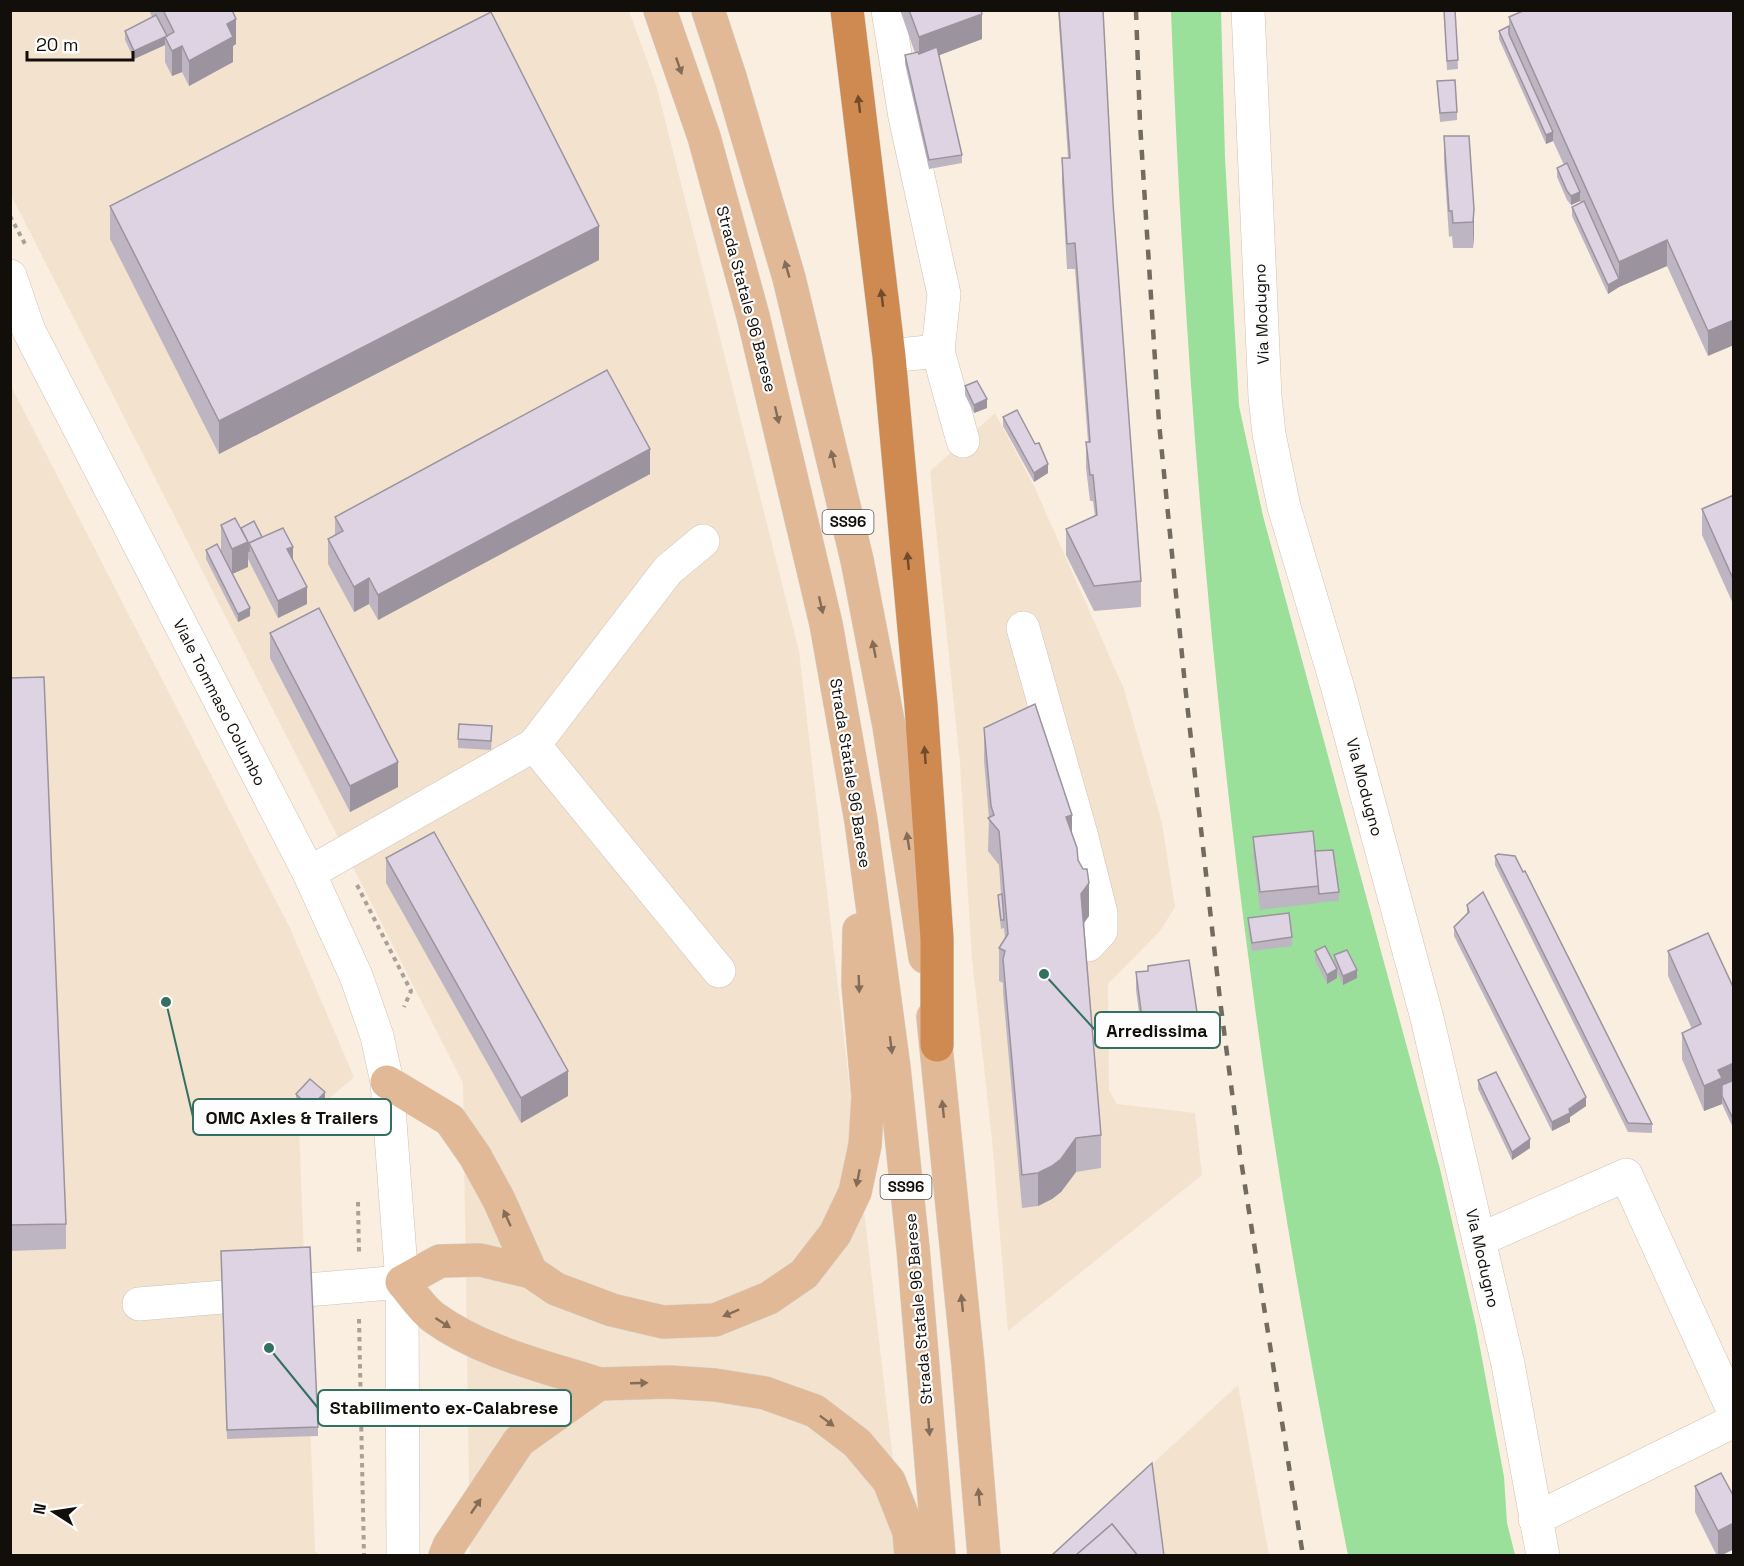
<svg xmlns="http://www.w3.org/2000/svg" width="1744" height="1566" viewBox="0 0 1744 1566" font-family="'Space Grotesk',sans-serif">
	<rect width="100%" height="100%" fill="#faeee0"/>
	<g fill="#f3e3ce">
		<path d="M 11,11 L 629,11 L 657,88 L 799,651 L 904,1555 L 470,1555 L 463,1083 L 11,195 Z"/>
		<path d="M 10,384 L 290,928 L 354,1077 L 299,1125 L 315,1551 L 319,1555 L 11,1555 Z"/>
		<path d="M 995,413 L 1034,486 L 1124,689 L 1162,823 L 1175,907 L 1160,931 L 1108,984 L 1109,1090 L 1117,1104 L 1195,1113 L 1202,1175 L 1008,1331 L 992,1140 L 972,959 L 960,764 L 930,471 Z"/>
		<path d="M 1238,1385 L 1269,1555 L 1163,1555 L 1150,1466 Z"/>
	</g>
	<path fill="#9adf9a" d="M 1171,11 L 1221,11 L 1225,158 L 1239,406 L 1263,516 L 1440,1169 L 1476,1326 L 1504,1477 L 1507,1523 L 1515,1555 L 1348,1555 C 1310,1364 1276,1171 1251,977 C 1208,657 1183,333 1171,11 Z"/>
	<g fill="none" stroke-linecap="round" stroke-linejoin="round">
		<defs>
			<g id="minor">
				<path d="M 888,10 L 905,117 L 944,294 L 938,351 L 963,441"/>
				<path d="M 1248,10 L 1265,397 L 1269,434 L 1284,507 L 1337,685 L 1427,1018 L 1508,1364 L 1543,1556"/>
				<path d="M 10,276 L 29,331 L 309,873 L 356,976 L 377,1036 L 387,1082 L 402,1282 L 403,1556"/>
				<path d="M 889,356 L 938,351"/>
				<path d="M 703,541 L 668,570 L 534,745 L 719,971"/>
				<path d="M 1023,628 L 1081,834 L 1101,913 L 1101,931 L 1088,945"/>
				<path d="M 309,873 L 534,745"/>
				<path d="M 1479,1240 L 1626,1175 L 1734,1412"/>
				<path d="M 139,1304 L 402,1282"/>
				<path d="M 1535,1519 L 1734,1421"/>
			</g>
			<g id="major">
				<path d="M 660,10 L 704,137 L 753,316 L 826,624 L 861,821 L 894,1068 L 913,1248 L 939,1556"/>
				<path d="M 708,10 L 730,77 L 789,278 L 857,560 L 889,726 L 925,957"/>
				<path d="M 933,1017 L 968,1364 L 984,1556"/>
				<path d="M 387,1082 L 450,1120 L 475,1156 L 499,1200 L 531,1272"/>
				<path d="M 599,1384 C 543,1366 481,1352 433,1317 C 421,1308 412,1293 402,1282 L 440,1261 L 480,1260 L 531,1272 L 556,1289 L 612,1310 L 663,1322 L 715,1320 L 769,1298 L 804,1274 L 835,1234 L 855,1192 L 865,1145 L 868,1097 L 858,984 L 859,930"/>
				<path d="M 445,1556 L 449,1546 L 519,1441 L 599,1384 L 669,1382 L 715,1385 L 765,1393 L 815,1411 L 857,1443 L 889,1481 L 909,1532 L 911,1556"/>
			</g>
			<path id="highway" d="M 847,10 L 889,356 L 921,705 L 937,939 L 937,1045"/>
		</defs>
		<use href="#minor" stroke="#cdc2b3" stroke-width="34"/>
		<use href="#major" stroke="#d4d4d3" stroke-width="34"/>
		<use href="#highway" stroke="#d4d4d3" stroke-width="34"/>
		<g stroke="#aaa196" stroke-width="4" stroke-dasharray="4.5 4.5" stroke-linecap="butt">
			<path d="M 10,216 L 25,244"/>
			<path d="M 357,885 L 411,991 L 404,1007"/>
			<path d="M 358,1202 L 359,1252"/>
			<path d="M 359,1319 L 364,1556"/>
		</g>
		<use href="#minor" stroke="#fff" stroke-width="33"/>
		<use href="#major" stroke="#e2b996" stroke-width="33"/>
		<use href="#highway" stroke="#ce8a50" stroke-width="33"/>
		<path stroke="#726b62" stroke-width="4.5" stroke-dasharray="10 10" stroke-linecap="butt" d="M 1136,10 L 1140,123 L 1159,423 L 1185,685 L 1220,1000 L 1240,1154 L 1303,1556"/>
	</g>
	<g fill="#beb5c2">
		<path d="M 149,10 L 232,10 L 236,44 L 233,46 L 233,62 L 189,86 L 182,72 L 172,76 L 165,62 L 165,45 L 134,59 L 125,40 L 125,31 L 152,17 Z"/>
		<path d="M 900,10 L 981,10 L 982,39 L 939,55 L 962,155 L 962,163 L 929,169 L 905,64 L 905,55 L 915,53 Z"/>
		<path d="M 1058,10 L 1103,10 L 1113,203 L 1141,581 L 1141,607 L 1094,611 L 1066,555 L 1066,529 L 1095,516 L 1093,501 L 1090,501 L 1086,468 L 1086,442 L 1088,442 L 1075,269 L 1067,269 L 1062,183 L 1062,158 L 1068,158 Z"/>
		<path d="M 1444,10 L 1455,10 L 1458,69 L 1447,70 Z"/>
		<path d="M 1734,10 L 1708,356 L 1667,266 L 1619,287 L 1608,294 L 1572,216 L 1572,207 L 1581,203 L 1580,201 L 1571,205 L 1567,200 L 1557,177 L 1557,168 L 1564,165 L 1553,141 L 1546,144 L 1499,39 L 1499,31 L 1509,26 L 1509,17 Z"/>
		<path d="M 1437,81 L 1457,112 L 1457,120 L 1440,122 Z"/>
		<path d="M 1444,136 L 1469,136 L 1474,235 L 1473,248 L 1453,248 L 1452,236 L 1449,237 L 1444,162 Z"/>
		<path d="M 110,206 L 599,260 L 219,454 L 110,239 Z"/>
		<path d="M 965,386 L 987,408 L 974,413 L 965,395 Z"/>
		<path d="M 1003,417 L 1048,473 L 1034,482 L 1003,426 Z"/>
		<path d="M 650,474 L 378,620 L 369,604 L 354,612 L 328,564 L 328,539 L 335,535 L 335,517 Z"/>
		<path d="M 1734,495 L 1734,606 L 1702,535 L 1702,509 Z"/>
		<path d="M 221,525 L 241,528 L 262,537 L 293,560 L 307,604 L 278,618 L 248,559 L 248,567 L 232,574 L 250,616 L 238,622 L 206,559 L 206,550 L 221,551 Z"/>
		<path d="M 270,633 L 398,787 L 350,812 L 270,658 Z"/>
		<path d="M 10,678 L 66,1224 L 66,1249 L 10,1251 Z"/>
		<path d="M 984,728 L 1072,835 L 1089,916 L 1084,923 L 1101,1135 L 1101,1168 L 1076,1172 L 1061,1192 L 1052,1199 L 1038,1206 L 1022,1208 L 1003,992 L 1003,983 L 999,981 L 999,948 L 1005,938 L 1004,928 L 1001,929 L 998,903 L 998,895 L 1001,894 L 999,865 L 988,851 L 989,818 L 984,761 Z"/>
		<path d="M 492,735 L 491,750 L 458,748 L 458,739 Z"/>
		<path d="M 1253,837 L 1315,851 L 1339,892 L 1339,901 L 1319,902 L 1319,903 L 1260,910 L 1253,854 Z"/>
		<path d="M 1495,856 L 1652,1124 L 1652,1133 L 1628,1132 L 1495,865 Z"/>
		<path d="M 386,858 L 568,1096 L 521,1123 L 386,883 Z"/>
		<path d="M 1467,905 L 1586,1106 L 1570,1117 L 1570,1122 L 1552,1131 L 1454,936 L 1454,927 L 1467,915 Z"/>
		<path d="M 1248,918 L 1292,937 L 1292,946 L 1252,951 L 1248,927 Z"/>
		<path d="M 1315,951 L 1334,963 L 1334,955 L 1357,978 L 1343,985 L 1337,972 L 1337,978 L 1327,984 L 1315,960 Z"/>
		<path d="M 1668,951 L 1734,989 L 1734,1130 L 1722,1104 L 1704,1111 L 1682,1059 L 1682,1033 L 1692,1029 L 1668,976 Z"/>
		<path d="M 1148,966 L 1198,1019 L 1198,1036 L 1143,1043 L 1136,990 L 1136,972 L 1148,971 Z"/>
		<path d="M 1478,1080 L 1530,1148 L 1512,1160 L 1478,1089 Z"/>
		<path d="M 296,1094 L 325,1101 L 310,1116 L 296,1102 Z"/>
		<path d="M 221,1259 L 318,1427 L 318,1436 L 227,1439 Z"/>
		<path d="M 1695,1486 L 1734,1497 L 1734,1549 L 1720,1556 L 1717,1556 L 1695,1512 Z"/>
	</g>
	<g fill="#9b949e">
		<path d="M 982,14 L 982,39 L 919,63 L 919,37 Z"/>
		<path d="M 236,19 L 236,44 L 233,46 L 233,62 L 189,86 L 189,61 L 227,24 Z"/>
		<path d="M 165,37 L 165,45 L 134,59 L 134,51 Z"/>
		<path d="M 182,46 L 182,72 L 172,76 L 172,51 Z"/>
		<path d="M 1553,132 L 1553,141 L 1546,144 L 1546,135 Z"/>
		<path d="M 1580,192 L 1580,201 L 1571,205 L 1571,196 Z"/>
		<path d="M 1474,209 L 1474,235 L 1473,248 L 1473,222 Z"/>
		<path d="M 599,226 L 599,260 L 219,454 L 219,421 Z"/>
		<path d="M 1667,240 L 1667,266 L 1619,287 L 1608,294 L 1608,285 L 1619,279 L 1619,262 Z"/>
		<path d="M 1734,320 L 1734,345 L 1708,356 L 1708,331 Z"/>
		<path d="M 987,399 L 987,408 L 974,413 L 974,405 Z"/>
		<path d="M 650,449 L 650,474 L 378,620 L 378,595 Z"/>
		<path d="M 1048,464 L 1048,473 L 1034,482 L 1034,473 Z"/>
		<path d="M 248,542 L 248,567 L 232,574 L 232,549 Z"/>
		<path d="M 293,547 L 293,564 L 287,549 Z"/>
		<path d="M 369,578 L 369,604 L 354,612 L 354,587 Z"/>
		<path d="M 307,587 L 307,604 L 278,618 L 278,601 Z"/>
		<path d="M 250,608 L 250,616 L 238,622 L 238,614 Z"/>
		<path d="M 398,762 L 398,787 L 350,812 L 350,786 Z"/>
		<path d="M 1072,815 L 1072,848 L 1066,817 Z"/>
		<path d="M 1089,883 L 1089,916 L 1081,927 L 1081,894 Z"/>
		<path d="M 1337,969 L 1337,978 L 1327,984 L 1327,975 Z"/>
		<path d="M 1357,970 L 1357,978 L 1343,985 L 1343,976 Z"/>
		<path d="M 1734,1063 L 1734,1088 L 1722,1093 L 1722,1104 L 1704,1111 L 1704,1086 L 1718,1070 Z"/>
		<path d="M 568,1071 L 568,1096 L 521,1123 L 521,1098 Z"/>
		<path d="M 325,1092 L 325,1101 L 310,1116 L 310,1108 Z"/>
		<path d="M 1586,1097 L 1586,1106 L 1570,1117 L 1570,1122 L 1552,1131 L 1552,1122 L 1569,1109 Z"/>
		<path d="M 1076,1138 L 1076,1172 L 1061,1192 L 1052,1199 L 1038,1206 L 1038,1173 Z"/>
		<path d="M 1530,1139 L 1530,1148 L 1512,1160 L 1512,1152 Z"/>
		<path d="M 1734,1523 L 1734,1549 L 1720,1556 L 1718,1556 L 1718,1531 Z"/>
	</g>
	<g fill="#ddd3e2" stroke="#9b949e" stroke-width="1.5">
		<path d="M 163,10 L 232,10 L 236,19 L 227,24 L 233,37 L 189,61 L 182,46 L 172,51 L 165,37 L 174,32 Z"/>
		<path d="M 909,10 L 981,10 L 982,14 L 919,37 Z"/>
		<path d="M 1059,10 L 1103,10 L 1113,203 L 1141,581 L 1094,586 L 1066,529 L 1097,515 L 1093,475 L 1090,475 L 1086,442 L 1090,442 L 1075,243 L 1067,244 L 1062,158 L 1070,158 Z"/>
		<path d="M 1444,10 L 1455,10 L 1458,60 L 1447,61 Z"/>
		<path d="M 1525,10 L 1734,10 L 1734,320 L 1708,331 L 1667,240 L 1619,262 L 1509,17 Z"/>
		<path d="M 491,12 L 599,226 L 219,421 L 110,206 Z"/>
		<path d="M 156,15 L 167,36 L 134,51 L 125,31 Z"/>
		<path d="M 1509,26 L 1509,34 L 1553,132 L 1546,135 L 1499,31 Z"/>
		<path d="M 937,47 L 962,155 L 929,160 L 905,55 L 918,52 L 919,54 Z"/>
		<path d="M 1455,80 L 1457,112 L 1440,113 L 1437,81 Z"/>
		<path d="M 1444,136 L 1469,136 L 1474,209 L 1473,222 L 1453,223 L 1452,211 L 1449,211 Z"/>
		<path d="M 1567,163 L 1580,192 L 1571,196 L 1567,191 L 1557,168 Z"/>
		<path d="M 1584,201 L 1619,279 L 1608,285 L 1572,207 Z"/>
		<path d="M 607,370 L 650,449 L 378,595 L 369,578 L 354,587 L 328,539 L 343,531 L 335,517 Z"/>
		<path d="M 977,381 L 987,399 L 974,405 L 965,386 Z"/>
		<path d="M 1017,410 L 1035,444 L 1039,443 L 1048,464 L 1034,473 L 1003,417 Z"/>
		<path d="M 1734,495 L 1734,581 L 1702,509 Z"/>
		<path d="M 235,518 L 248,542 L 232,549 L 221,525 Z"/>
		<path d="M 254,521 L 262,537 L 249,543 L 249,552 L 248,542 L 241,528 Z"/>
		<path d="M 283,528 L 293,547 L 287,549 L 307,587 L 278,601 L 249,543 Z"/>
		<path d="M 217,544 L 250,608 L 238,614 L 206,550 Z"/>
		<path d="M 319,608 L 398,762 L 350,786 L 270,633 Z"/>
		<path d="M 44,677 L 66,1224 L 10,1225 L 10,678 Z"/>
		<path d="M 1035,704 L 1072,815 L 1066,817 L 1077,848 L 1078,860 L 1083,869 L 1087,869 L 1089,883 L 1081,894 L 1101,1135 L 1076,1138 L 1061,1159 L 1052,1166 L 1038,1173 L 1022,1175 L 1003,959 L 1005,951 L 999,948 L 1008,934 L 999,831 L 988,818 L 994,815 L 991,806 L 984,728 Z"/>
		<path d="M 459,724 L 492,726 L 491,741 L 458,739 Z"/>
		<path d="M 1313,831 L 1319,886 L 1260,892 L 1253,837 Z"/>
		<path d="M 434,832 L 568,1071 L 521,1098 L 386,858 Z"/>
		<path d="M 1333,850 L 1339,892 L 1319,894 L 1315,851 Z"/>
		<path d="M 1498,854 L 1515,856 L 1523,872 L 1525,871 L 1652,1124 L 1628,1123 L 1495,856 Z"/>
		<path d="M 1483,892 L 1586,1097 L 1569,1109 L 1570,1113 L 1552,1122 L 1454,927 L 1469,912 L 1467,905 Z"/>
		<path d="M 1002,894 L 1004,920 L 1001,920 L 998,895 Z"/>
		<path d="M 1289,913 L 1292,937 L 1252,943 L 1248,918 Z"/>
		<path d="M 1708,933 L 1734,989 L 1734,1063 L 1718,1070 L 1722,1078 L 1704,1086 L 1682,1033 L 1701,1024 L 1668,951 Z"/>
		<path d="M 1325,946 L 1337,969 L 1327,975 L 1315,951 Z"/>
		<path d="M 1347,950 L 1357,970 L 1343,976 L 1334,955 Z"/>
		<path d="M 1189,960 L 1198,1019 L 1143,1026 L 1136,972 L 1148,971 L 1148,966 Z"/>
		<path d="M 1496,1072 L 1530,1139 L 1512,1152 L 1478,1080 Z"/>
		<path d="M 310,1079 L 325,1092 L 310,1108 L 296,1094 Z"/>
		<path d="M 1734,1080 L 1734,1121 L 1722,1096 L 1722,1085 Z"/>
		<path d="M 310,1247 L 318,1427 L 227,1430 L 221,1251 Z"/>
		<path d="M 1152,1463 L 1164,1556 L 1138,1556 L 1112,1524 L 1075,1556 L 1051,1556 Z"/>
		<path d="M 1721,1473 L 1734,1497 L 1734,1523 L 1718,1531 L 1695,1486 Z"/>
		<path d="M 1112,1524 L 1138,1556 L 1075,1556 Z"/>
	</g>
	<defs><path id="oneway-solid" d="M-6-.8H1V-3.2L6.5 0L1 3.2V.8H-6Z" transform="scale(1.5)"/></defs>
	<g fill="#846c57">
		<use href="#oneway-solid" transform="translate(679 66) rotate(71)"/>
		<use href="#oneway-solid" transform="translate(787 269) rotate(-106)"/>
		<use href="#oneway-solid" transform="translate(777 415) rotate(77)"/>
		<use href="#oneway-solid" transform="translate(833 459) rotate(-103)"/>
		<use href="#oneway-solid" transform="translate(821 605) rotate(77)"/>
		<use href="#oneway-solid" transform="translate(874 649) rotate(-101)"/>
		<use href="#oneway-solid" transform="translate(908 841) rotate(-99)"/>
		<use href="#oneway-solid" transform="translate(859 984) rotate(88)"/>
		<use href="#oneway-solid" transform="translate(891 1045) rotate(83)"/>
		<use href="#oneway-solid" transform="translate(943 1109) rotate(-96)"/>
		<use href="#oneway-solid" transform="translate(858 1178) rotate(101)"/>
		<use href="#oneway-solid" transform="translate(507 1218) rotate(-114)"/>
		<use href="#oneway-solid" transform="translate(962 1303) rotate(-96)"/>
		<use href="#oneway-solid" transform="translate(731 1313) rotate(157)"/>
		<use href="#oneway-solid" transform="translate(443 1323) rotate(33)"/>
		<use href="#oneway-solid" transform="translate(639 1383) rotate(-2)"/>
		<use href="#oneway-solid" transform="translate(827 1421) rotate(37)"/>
		<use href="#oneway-solid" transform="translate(929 1427) rotate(85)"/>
		<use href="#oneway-solid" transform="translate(979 1497) rotate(-95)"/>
		<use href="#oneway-solid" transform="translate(476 1506) rotate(-56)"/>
	</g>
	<g fill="#704c2c">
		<use href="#oneway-solid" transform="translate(859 104) rotate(-97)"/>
		<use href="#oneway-solid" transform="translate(882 298) rotate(-97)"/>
		<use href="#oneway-solid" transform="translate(908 561) rotate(-95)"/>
		<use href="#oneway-solid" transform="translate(925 755) rotate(-94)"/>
	</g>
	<g text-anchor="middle" stroke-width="4.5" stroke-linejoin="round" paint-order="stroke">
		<g fill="#fdfdfd" stroke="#585652" stroke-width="1.5">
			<rect x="822.5" y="510" width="51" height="24" rx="4.5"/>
			<rect x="880.5" y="1175" width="51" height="24" rx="4.5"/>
		</g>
		<g font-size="15" font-weight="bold" fill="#120e09">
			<text x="848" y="527">SS96</text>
			<text x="906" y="1192">SS96</text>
		</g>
		<g font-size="16" fill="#120e09" stroke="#fdfdfd">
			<text transform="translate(747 299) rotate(75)" y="6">Strada Statale 96 Barese</text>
			<text transform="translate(1261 314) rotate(-92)" y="6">Via Modugno</text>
			<text transform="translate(220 702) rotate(63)" y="6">Viale Tommaso Columbo</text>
			<text transform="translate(851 773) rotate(81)" y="6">Strada Statale 96 Barese</text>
			<text transform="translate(1365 787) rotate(75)" y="6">Via Modugno</text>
			<text transform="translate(1483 1258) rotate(77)" y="6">Via Modugno</text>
			<text transform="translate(918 1309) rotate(-95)" y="6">Strada Statale 96 Barese</text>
		</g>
	</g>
	<path fill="none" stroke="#32715f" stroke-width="2" d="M1044 974L1095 1030M166 1002L193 1117M269 1348L318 1408"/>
	<g fill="#32715f" stroke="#fdfdfd" stroke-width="2">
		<circle cx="1044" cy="974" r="6"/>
		<circle cx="166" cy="1002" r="6"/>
		<circle cx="269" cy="1348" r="6"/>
	</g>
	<g fill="#fdfdfd" stroke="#32715f" stroke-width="2">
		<rect x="1095" y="1012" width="125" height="36" rx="6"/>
		<rect x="193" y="1099" width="198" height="36" rx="6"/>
		<rect x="318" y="1390" width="253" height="36" rx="6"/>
	</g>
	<g font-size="18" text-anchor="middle" font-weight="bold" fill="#120e09">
		<text x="1157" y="1037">Arredissima</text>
		<text x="292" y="1124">OMC Axles &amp; Trailers</text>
		<text x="444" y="1414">Stabilimento ex-Calabrese</text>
	</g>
	<rect width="1744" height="1566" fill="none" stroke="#120e09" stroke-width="24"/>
	<g transform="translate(54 1512) rotate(282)" stroke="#fdfdfd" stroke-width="4.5" paint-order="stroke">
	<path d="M0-4.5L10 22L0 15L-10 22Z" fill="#120e09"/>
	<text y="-9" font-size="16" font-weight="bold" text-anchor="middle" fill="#120e09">N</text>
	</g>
	<path d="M27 51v9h106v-9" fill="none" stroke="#120e09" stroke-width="3"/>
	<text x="36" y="51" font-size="18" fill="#120e09" stroke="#fdfdfd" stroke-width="4.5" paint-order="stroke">20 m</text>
</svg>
